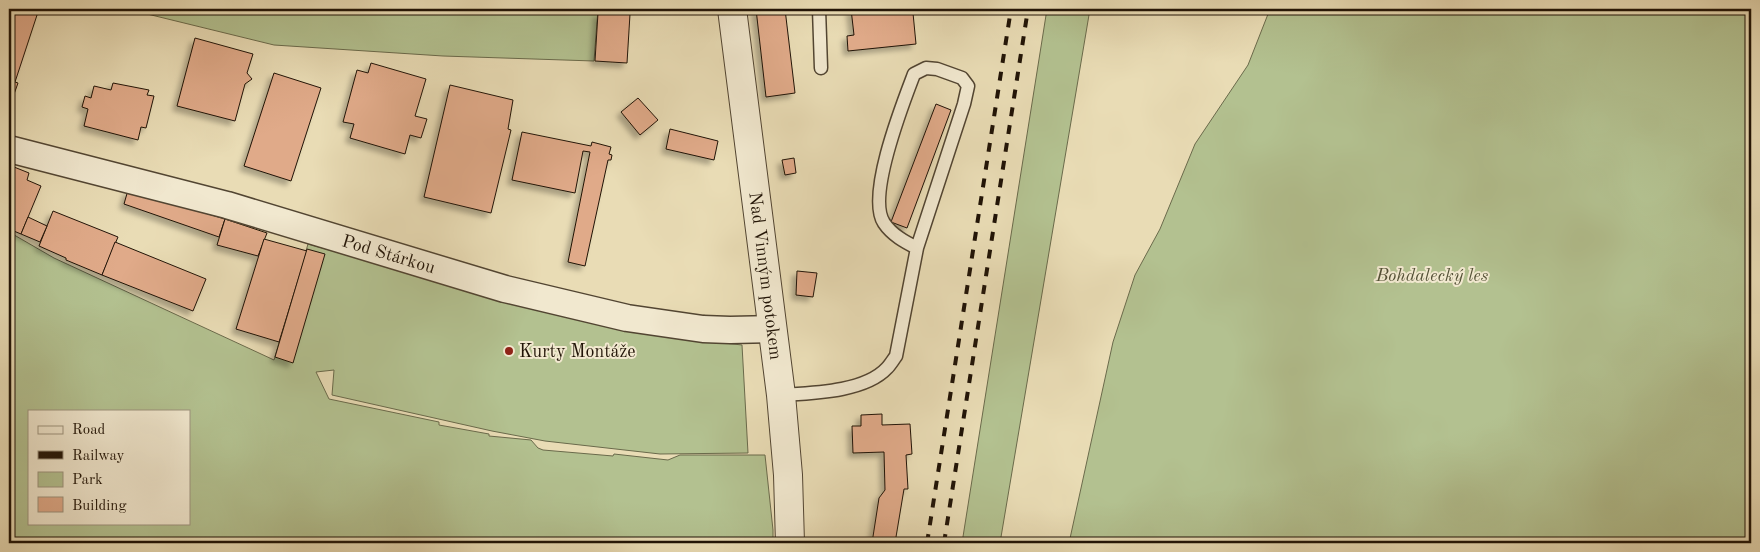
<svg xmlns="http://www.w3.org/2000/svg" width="1760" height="552" viewBox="0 0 1760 552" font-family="'Old Standard TT',serif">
	<defs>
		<filter id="shadow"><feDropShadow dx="-4.5" dy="4.5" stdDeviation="2.5" flood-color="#0004"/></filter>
	</defs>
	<rect width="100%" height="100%" fill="#e9dcb5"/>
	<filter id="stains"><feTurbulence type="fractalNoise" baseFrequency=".004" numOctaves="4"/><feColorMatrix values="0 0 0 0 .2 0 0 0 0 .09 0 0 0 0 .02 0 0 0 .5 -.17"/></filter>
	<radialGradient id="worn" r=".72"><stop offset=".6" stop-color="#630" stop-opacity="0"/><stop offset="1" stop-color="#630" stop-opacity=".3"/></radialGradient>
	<g fill="#b3c190" stroke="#6a6a4b" fill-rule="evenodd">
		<path d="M 135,9 L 598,9 L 594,61 L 443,56 L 274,45 L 135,11 Z"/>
		<path d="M 1047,9 L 1090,9 L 1000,543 L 962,543 Z"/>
		<path d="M 1270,9 L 1751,9 L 1751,543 L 1069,543 L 1113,342 L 1135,275 L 1160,229 L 1195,144 L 1248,65 Z"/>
		<path d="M 9,232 L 54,258 L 274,360 L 308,244 L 540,309 L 670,337 L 742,345 L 748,453 L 660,454 L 545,441 L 492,431 L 332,395 L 334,370 L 316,372 L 329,399 L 439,422 L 439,425 L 489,434 L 489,436 L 531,440 L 538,448 L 543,450 L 613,456 L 614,454 L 668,460 L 680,455 L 765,455 L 773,530 L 773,543 L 9,543 ZM 29,411 L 189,411 L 189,523 L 29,523 Z"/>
	</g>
	<g fill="#e0aa89" stroke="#201306" filter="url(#shadow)">
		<path d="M 15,9 L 39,9 L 15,82 L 18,83 L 13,97 L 10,96 L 9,99 L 9,29 Z"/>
		<path d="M 756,9 L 785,9 L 795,93 L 766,97 Z"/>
		<path d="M 851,9 L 908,9 L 908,13 L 913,13 L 916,44 L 848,51 L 847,36 L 854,35 Z"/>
		<path d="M 598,13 L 630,14 L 627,63 L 595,61 Z"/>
		<path d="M 195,38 L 253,54 L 247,73 L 252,79 L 245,84 L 235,121 L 177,106 Z"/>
		<path d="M 371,63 L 426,79 L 415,116 L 427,119 L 421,138 L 410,135 L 405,154 L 350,138 L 354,124 L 343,122 L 357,70 L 368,73 Z"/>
		<path d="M 274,73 L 321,88 L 291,181 L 244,166 Z"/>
		<path d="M 113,83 L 149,90 L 147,95 L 154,96 L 146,128 L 141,127 L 138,140 L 84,126 L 88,109 L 82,107 L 85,96 L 91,98 L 94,86 L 111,90 Z"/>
		<path d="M 450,85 L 513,100 L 508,129 L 511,130 L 491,213 L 424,197 Z"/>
		<path d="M 638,98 L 658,120 L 640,135 L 621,112 Z"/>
		<path d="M 936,104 L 951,110 L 907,228 L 891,222 Z"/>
		<path d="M 670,129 L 718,141 L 714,160 L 666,149 Z"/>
		<path d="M 522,132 L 591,146 L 592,142 L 611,147 L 609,154 L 612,155 L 611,160 L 608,160 L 585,266 L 568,262 L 590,152 L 583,151 L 575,193 L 512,180 Z"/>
		<path d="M 794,158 L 796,173 L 785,175 L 782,160 Z"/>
		<path d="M 9,165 L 29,173 L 27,180 L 41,186 L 21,234 L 9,229 Z"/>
		<path d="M 128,190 L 225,219 L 219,237 L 124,204 Z"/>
		<path d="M 53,211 L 118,237 L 102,275 L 66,260 L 66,258 L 39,246 Z"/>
		<path d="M 28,217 L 47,226 L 40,242 L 21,234 Z"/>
		<path d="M 225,219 L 267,233 L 258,256 L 217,245 Z"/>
		<path d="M 264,239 L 307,251 L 279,342 L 236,329 Z"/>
		<path d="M 115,242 L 206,279 L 193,311 L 102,275 Z"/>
		<path d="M 307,249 L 325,254 L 293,363 L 275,357 Z"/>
		<path d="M 797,271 L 817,273 L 813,297 L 796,295 Z"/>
		<path d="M 882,414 L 882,425 L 910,424 L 912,454 L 906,455 L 908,489 L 904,489 L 895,543 L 872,543 L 879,498 L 885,490 L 884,452 L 853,453 L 852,426 L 861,426 L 861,415 Z"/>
	</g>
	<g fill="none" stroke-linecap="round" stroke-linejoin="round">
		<defs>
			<g id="service">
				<path d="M 819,9 L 821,68"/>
				<path d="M 781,395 C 812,393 865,392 887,368 C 890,365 893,360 896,356 L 917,248 L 964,104 L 968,86 L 962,78 L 937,69 L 926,68 L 914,74 C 903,103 866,196 884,223 C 892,235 905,242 917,248"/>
			</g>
			<g id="minor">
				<path id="s1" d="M 9,149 L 227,205 L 505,289 L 627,318 L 703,329 L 730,330 L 772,329"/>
			</g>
			<g id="tertiary">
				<path id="s2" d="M 732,9 L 781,395 L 788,475 L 790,543"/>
			</g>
		</defs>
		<use href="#service" stroke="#524532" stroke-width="15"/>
		<use href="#minor" stroke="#524532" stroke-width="29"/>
		<use href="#tertiary" stroke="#524532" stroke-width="30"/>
		<use href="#service" stroke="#f1e8cf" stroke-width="12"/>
		<use href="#minor" stroke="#f1e8cf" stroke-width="26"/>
		<use href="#tertiary" stroke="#f1e8cf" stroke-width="28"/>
		<g stroke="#201306" stroke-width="4" stroke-dasharray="9 9" stroke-linecap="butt">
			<path d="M 927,543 L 1011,9"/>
			<path d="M 944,543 L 1028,9"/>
		</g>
	</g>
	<circle fill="#8f2418" stroke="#f1e8cf" stroke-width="2" cx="509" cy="351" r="5"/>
	<g text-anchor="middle" stroke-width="4" stroke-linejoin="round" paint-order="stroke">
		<g font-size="18" fill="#201306" stroke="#f1e8cf">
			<text dy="6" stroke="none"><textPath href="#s1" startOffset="394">Pod Stárkou</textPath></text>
			<text dy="6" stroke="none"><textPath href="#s2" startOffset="269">Nad Vinným potokem</textPath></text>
		</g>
		<g font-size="18" font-style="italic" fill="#535036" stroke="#f1e8cf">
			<text x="1432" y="281">Bohdalecký les</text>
		</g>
		<g font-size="18" fill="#201306" stroke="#f1e8cf" text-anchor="start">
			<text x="519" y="357">Kurty Montáže</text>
		</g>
	</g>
	<rect width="1760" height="552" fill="none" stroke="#e9dcb5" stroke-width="30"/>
	<rect x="10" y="10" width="1740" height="532" fill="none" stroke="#201306" stroke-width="2.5"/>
	<rect x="15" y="15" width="1730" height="522" fill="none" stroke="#201306"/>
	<rect x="28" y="410" width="162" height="115" fill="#f1e8cf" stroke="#9d937f"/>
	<rect x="38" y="426" width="25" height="8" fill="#f1e8cf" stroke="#9d937f"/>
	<text x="72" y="434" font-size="15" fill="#201306">Road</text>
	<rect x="38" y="451" width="25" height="8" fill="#201306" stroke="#9d937f"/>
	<text x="72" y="460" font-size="15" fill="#201306">Railway</text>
	<rect x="38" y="472" width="25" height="15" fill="#b3c190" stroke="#9d937f"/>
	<text x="72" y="484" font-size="15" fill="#201306">Park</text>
	<rect x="38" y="497" width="25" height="15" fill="#e0aa89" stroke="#9d937f"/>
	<text x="72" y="510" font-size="15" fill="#201306">Building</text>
	<rect width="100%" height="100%" filter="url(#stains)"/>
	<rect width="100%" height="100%" fill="url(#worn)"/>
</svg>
